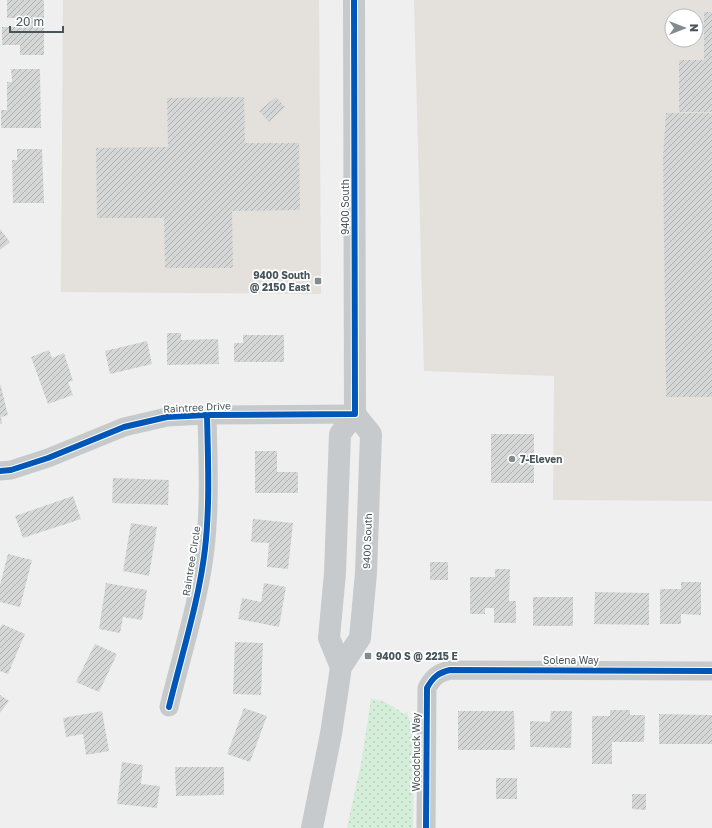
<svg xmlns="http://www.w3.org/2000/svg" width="712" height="828" viewBox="0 0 712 828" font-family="'Golos Text',sans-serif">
	<defs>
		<pattern id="grass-dots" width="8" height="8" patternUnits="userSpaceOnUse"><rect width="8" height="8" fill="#d4eed9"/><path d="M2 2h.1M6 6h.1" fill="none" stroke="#b7cebc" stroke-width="1.8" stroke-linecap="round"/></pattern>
		<pattern id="building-hatch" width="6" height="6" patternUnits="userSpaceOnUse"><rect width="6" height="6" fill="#d5d7d7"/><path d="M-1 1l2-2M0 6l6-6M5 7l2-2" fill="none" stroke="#afb1b1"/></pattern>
	</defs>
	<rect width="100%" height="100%" fill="#efefef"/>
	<g fill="#e4e0dc" fill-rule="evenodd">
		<path d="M 63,0 L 319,0 L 321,294 L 61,292 Z"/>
		<path d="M 414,0 L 712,0 L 712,501 L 553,500 L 554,376 L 424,371 ZM 672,16 L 696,16 L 696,40 L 672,40 Z"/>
	</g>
	<path fill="url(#grass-dots)" d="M 371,699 C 384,700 394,706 403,714 L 407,712 L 411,725 L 414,738 L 413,828 L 347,828 L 361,764 Z"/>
	<g fill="url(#building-hatch)">
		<path d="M 7,0 L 44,0 L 44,55 L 20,55 L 20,45 L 2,45 L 2,27 L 16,27 L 16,18 L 7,18 Z"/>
		<path d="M 704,12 L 712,12 L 712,112 L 679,112 L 679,60 L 704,60 Z"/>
		<path d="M 11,69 L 40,69 L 41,128 L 1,128 L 1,110 L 7,110 L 7,82 L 12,82 Z"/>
		<path d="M 244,97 L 245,143 L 299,143 L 300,210 L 232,211 L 233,268 L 165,268 L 164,218 L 97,218 L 96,148 L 168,147 L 167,98 Z"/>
		<path d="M 276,97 L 285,107 L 269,122 L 259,111 Z"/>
		<path d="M 666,113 L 712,113 L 712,397 L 666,397 L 663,157 Z"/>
		<path d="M 17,149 L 42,149 L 44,203 L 13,203 L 12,160 L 17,160 Z"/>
		<path d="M 0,229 L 10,242 L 0,250 Z"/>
		<path d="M 167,333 L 181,333 L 181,340 L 218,339 L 219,364 L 167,365 Z"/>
		<path d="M 243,335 L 284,335 L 284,362 L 234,362 L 234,343 L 243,343 Z"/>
		<path d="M 147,341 L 152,364 L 110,374 L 105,351 Z"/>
		<path d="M 49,350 L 52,358 L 64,353 L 73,381 L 68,382 L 73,395 L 48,404 L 31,357 Z"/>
		<path d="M 0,383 L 8,415 L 1,417 L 2,424 L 0,424 Z"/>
		<rect x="491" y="434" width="43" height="49"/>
		<path d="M 255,451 L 277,451 L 277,472 L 298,472 L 298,493 L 255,493 Z"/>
		<path d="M 113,478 L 169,480 L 168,505 L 112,503 Z"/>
		<path d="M 73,496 L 81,519 L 23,538 L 15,516 Z"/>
		<path d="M 253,519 L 293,523 L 288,569 L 267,567 L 269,543 L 251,542 Z"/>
		<path d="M 131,523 L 157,527 L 149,576 L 123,571 Z"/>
		<path d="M 8,554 L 32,560 L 20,607 L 0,602 L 0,585 Z"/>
		<rect x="430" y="562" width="18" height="18"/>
		<path d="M 495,569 L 510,569 L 509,601 L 516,601 L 516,623 L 494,623 L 494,608 L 485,608 L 485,614 L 470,614 L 470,577 L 495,577 Z"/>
		<path d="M 681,582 L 701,582 L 701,615 L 681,614 L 681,624 L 660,624 L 660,589 L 681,589 Z"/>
		<path d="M 106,583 L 147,590 L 142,620 L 123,617 L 120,633 L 99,629 Z"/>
		<path d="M 264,583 L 286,587 L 279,627 L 238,619 L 242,598 L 261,602 Z"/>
		<path d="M 595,592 L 649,593 L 649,625 L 594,624 Z"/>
		<rect x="533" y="597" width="40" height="29"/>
		<path d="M 2,624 L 25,634 L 8,674 L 0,671 L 0,628 Z"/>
		<path d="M 235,642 L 263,643 L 261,695 L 233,694 Z"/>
		<path d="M 95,644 L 117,654 L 99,692 L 76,682 Z"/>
		<path d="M 0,695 L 9,701 L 0,713 Z"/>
		<path d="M 244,708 L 267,716 L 250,762 L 227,754 Z"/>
		<path d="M 610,710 L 630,710 L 630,715 L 645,715 L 644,742 L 612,742 L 612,764 L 592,764 L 592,716 L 610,716 Z"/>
		<path d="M 102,711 L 109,751 L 86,755 L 83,734 L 66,737 L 63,718 Z"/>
		<path d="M 458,711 L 514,711 L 515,750 L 458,750 Z"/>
		<path d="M 551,711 L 572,711 L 571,748 L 530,747 L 530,721 L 550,722 Z"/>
		<path d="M 659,714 L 712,715 L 712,744 L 659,744 Z"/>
		<path d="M 122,762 L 143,765 L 141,784 L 160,786 L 157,808 L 117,804 Z"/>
		<path d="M 175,767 L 224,767 L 224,795 L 176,796 Z"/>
		<rect x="496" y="778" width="21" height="21"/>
		<path d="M 632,794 L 646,794 L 646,810 L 632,809 Z"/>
	</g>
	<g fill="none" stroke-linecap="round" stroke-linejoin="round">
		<g stroke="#c6cacb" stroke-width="19">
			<path d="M 0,471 L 11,470 L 48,458 L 124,427 L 167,417 L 207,415 L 355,414"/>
			<path d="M 169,707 C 181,657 199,601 205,549 C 210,505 208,460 207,415"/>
			<path d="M 426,828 L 427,688 C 433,677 438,673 450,670 L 712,671"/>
		</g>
		<g stroke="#c7cacc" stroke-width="22">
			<path d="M 341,667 L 329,638 L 335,573 L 340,434 L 355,414"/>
			<path d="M 312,828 L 331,734 L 341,667 L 360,638 L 366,573 L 371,434 L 355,414 L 354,0"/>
		</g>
		<defs>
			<g id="cycleway">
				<path d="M 0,471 L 11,470 L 48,458 L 124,427 L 167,417 L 207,415 L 355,414 L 354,0"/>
				<path d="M 169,707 C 181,657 199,601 205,549 C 210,505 208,460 207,415"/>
				<path d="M 426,828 L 427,688 C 433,677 438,673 450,670 L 712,671"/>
			</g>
		</defs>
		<use href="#cycleway" stroke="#fff" stroke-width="8"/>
		<use href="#cycleway" stroke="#0057b8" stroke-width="6"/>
	</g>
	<g fill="#828b8e" stroke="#fff" stroke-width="1.5">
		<rect x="314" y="277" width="8" height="8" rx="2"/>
		<circle cx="512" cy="459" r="4"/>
		<rect x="364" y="652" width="8" height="8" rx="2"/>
	</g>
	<g text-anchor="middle" stroke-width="3.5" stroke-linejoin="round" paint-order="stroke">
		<g font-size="10" fill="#47555a" stroke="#fff">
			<text transform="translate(345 207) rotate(-90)" y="4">9400 South</text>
			<text transform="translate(197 407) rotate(-3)" y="4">Raintree Drive</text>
			<text transform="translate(367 541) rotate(-88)" y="4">9400 South</text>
			<text transform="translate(191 561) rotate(-81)" y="4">Raintree Circle</text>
			<text x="571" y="664">Solena Way</text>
			<text transform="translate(416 752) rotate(-90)" y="4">Woodchuck Way</text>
		</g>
		<g font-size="10" font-weight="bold" fill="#47555a" stroke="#fff" text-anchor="start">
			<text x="310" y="279" text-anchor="end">9400 South<tspan x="310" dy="12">@ 2150 East</tspan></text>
			<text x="520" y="463">7-Eleven</text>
			<text x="376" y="660">9400 S @ 2215 E</text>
		</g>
	</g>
	<g transform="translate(684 28) rotate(90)"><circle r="19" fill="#ffffff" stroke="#b5bbbd"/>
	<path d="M0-3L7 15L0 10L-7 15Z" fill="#828b8e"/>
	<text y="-6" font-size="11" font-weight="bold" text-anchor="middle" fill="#47555a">N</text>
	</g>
	<path d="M10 26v6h53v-6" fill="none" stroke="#47555a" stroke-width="2"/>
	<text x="16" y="26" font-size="12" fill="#47555a" stroke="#ffffff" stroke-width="3" paint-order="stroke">20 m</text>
</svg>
